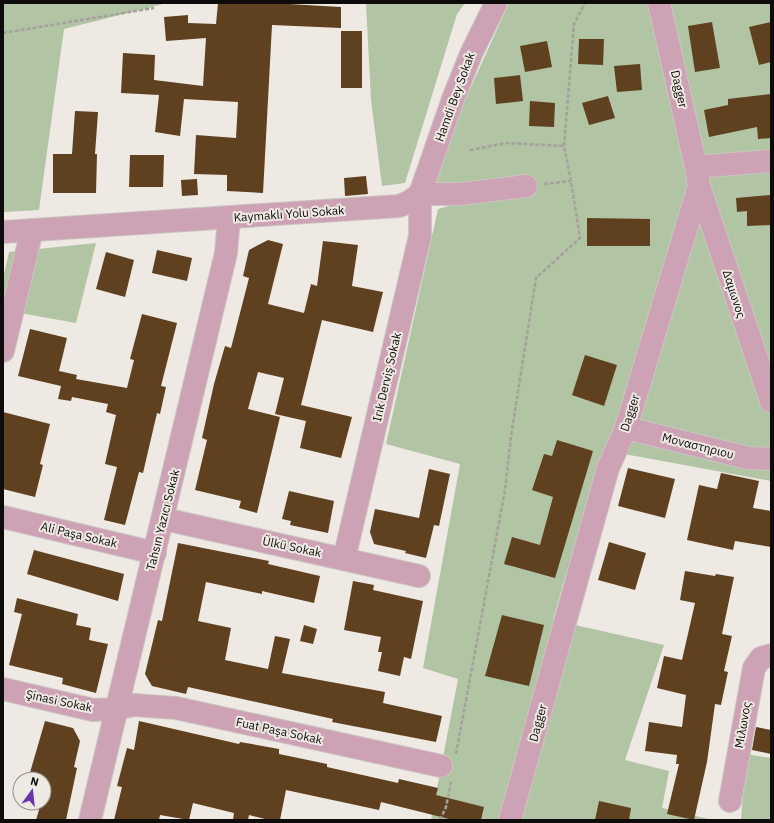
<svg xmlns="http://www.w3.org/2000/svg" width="774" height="823" viewBox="0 0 774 823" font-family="'IBM Plex Sans',sans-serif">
	<rect width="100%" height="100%" fill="#efe9e4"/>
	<g fill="#b1c4a4">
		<path d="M 3,3 L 167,3 L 64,29 L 39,210 L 3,212 Z"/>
		<path d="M 366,3 L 465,3 L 457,14 L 405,183 L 382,186 L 371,100 Z"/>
		<path d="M 509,3 L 771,3 L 771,481 L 608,451 L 563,584 L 553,620 L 664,645 L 625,760 L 669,771 L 662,808 L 713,820 L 431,820 L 458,679 L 423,668 L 460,464 L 386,444 L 438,209 L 466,201 L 435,187 L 456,120 Z"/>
		<path d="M 96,243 L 76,323 L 3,310 L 3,279 L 9,252 Z"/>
		<path d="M 746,754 L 771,758 L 771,820 L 741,820 Z"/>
	</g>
	<g fill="#5f411f">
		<path d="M 218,3 L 272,3 L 341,7 L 341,28 L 272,25 L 263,193 L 227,191 L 227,175 L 194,174 L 196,135 L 236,138 L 238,102 L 184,99 L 180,136 L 155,132 L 159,95 L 121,93 L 123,53 L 155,55 L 154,80 L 203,86 L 206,38 L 166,41 L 164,17 L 188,15 L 188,23 L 216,24 Z"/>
		<path d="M 712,22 L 720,68 L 695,72 L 688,26 Z"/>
		<path d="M 771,22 L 771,62 L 759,65 L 749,27 Z"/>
		<rect x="341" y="31" width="21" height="57"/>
		<path d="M 579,39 L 604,39 L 603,65 L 578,64 Z"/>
		<path d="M 547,41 L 552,67 L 525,72 L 520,46 Z"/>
		<path d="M 640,64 L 642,90 L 617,92 L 614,66 Z"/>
		<path d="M 520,75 L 523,101 L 496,104 L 494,78 Z"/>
		<path d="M 771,94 L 771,138 L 758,139 L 757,127 L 709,137 L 704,110 L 728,105 L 728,99 Z"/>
		<path d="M 608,96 L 615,118 L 589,125 L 582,103 Z"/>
		<path d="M 530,101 L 555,103 L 554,127 L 529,126 Z"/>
		<path d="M 75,111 L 98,112 L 95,154 L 97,154 L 96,193 L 53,193 L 53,154 L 72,154 Z"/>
		<path d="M 130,155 L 164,155 L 163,187 L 129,187 Z"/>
		<path d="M 366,176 L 368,194 L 345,196 L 344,178 Z"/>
		<path d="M 197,179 L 198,195 L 182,196 L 181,180 Z"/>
		<path d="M 770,195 L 771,225 L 747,226 L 747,211 L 737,212 L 736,198 Z"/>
		<path d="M 587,218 L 650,219 L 650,246 L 587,246 Z"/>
		<path d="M 268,240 L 283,244 L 268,304 L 304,313 L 311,284 L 317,286 L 323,241 L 358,245 L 352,286 L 383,292 L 373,332 L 322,320 L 301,405 L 352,417 L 341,458 L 300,448 L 306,421 L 275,414 L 284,378 L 258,372 L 248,409 L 280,417 L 257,513 L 239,508 L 241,501 L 195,490 L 207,440 L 202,438 L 214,384 L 225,346 L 231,348 L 249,278 L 243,276 L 249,250 Z"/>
		<path d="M 157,250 L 192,258 L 187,281 L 152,273 Z"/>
		<path d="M 106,252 L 134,260 L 125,297 L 96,289 Z"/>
		<path d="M 142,314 L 177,323 L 161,386 L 166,387 L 160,414 L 157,413 L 143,473 L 139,472 L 125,525 L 104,520 L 117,467 L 105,464 L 116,415 L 106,412 L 108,404 L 72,397 L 71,401 L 58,399 L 61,386 L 18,376 L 30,329 L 67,338 L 59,371 L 77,375 L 76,379 L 127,388 L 134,360 L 130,359 Z"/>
		<path d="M 585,355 L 617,365 L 604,406 L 572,395 Z"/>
		<path d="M 3,412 L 50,424 L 40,464 L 43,465 L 35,497 L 3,489 Z"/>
		<path d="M 557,440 L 593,451 L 555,578 L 504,564 L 512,537 L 540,545 L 553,497 L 532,490 L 544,454 L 552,456 Z"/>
		<path d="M 628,468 L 675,479 L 665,518 L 618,506 Z"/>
		<path d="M 429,469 L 450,474 L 439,526 L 434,525 L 426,558 L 405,553 L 406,551 L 374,544 L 370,532 L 375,509 L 419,518 Z"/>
		<path d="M 721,473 L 759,481 L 753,508 L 771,511 L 771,547 L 735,541 L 733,550 L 687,540 L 699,485 L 717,489 Z"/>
		<path d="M 289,491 L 334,501 L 328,533 L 290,525 L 291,521 L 282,519 Z"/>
		<path d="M 609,542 L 646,553 L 635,590 L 598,580 Z"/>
		<path d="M 178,543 L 269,561 L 268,564 L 320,576 L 314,603 L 262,591 L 262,594 L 206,582 L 198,621 L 231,628 L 225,660 L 268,669 L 275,636 L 290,639 L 282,673 L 385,692 L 383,703 L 442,716 L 436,742 L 332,722 L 333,719 L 188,687 L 186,694 L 152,686 L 145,674 L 158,620 L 162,621 Z"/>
		<path d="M 34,550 L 124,574 L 118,601 L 27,574 Z"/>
		<path d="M 685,571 L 715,576 L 716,574 L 734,577 L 722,634 L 732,636 L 724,671 L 728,672 L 721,705 L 715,704 L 707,762 L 694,820 L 667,814 L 679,764 L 676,764 L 677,755 L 645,751 L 649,722 L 682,727 L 686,695 L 657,688 L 664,656 L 682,660 L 695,603 L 680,600 Z"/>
		<path d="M 353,581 L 374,585 L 373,590 L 423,601 L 411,659 L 404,657 L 400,676 L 378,671 L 382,652 L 378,652 L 381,637 L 344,630 Z"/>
		<path d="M 17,598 L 78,614 L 76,625 L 91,628 L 89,640 L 108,644 L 96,693 L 62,684 L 63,678 L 9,665 L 22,614 L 14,612 Z"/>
		<path d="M 502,615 L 544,625 L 529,686 L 485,676 Z"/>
		<path d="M 304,625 L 317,629 L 313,644 L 300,641 Z"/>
		<path d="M 45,721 L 73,728 L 80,741 L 74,767 L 77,768 L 66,820 L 36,820 L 41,803 L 44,803 L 44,791 L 47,780 L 29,776 Z"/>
		<path d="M 139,721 L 239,744 L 240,742 L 279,749 L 279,754 L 327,764 L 327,767 L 398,783 L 399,779 L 438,788 L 436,795 L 484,807 L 481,820 L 453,820 L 381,802 L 379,810 L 286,790 L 280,820 L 269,820 L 249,815 L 248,820 L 233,820 L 234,813 L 193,803 L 189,820 L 160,815 L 159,820 L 114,820 L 122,787 L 117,786 L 127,748 L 134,750 Z"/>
		<path d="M 756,727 L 771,730 L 771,754 L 752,750 Z"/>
		<path d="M 599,801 L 631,808 L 629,820 L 595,820 Z"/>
	</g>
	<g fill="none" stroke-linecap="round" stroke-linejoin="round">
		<defs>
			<g id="minor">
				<path d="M 696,167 L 771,161"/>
				<path d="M 699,186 L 771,401"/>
				<path d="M 3,232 L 399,206 L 409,202 L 420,194 L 461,194 L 526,186"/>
				<path d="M 3,351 L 32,230"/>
				<path d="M 626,428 L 748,458 L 771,459"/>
				<path d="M 3,517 L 155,553"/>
				<path d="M 164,519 L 419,576"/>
				<path d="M 344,559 L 420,236 L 420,194 L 453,99 L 471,54 L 496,3"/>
				<path d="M 3,689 L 93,710 L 116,709 L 134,705 L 176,708 L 441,766"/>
				<path d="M 730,801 L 754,668 L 761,658 L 771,655"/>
				<path d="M 90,820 L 226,253 L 229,218"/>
				<path d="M 510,820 L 608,468 L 626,428 L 699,186 L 696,167 L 659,3"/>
			</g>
		</defs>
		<use href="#minor" stroke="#cbc6c1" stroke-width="24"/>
		<g stroke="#a4a09c" stroke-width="2.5" stroke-dasharray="4 2" stroke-linecap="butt">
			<path d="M 3,33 L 154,8"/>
			<path d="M 470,150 L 506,143 L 564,146"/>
			<path d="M 544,184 L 571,181"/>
			<path d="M 456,754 L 505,490 L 511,436 L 536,278 L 580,238 L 571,181 L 564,146 L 574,24 L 585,3"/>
			<path d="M 440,820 L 446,807 L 451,782"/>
		</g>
		<use href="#minor" stroke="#cda2b5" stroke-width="22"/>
	</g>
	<g text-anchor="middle" stroke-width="4" stroke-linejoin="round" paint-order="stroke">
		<g font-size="12" fill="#0d0c0a" stroke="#efe9e4">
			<text transform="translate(679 89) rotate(77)" y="4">Dagger</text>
			<text transform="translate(455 97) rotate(-70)" y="4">Hamdi Bey Sokak</text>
			<text transform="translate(289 214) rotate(-4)" y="4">Kaymaklı Yolu Sokak</text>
			<text transform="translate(734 294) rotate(72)" y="4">Δαμωνος</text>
			<text transform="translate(387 377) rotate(-77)" y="4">Irık Derviş Sokak</text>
			<text transform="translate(630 413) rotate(-72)" y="4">Dagger</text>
			<text transform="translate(698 446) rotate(14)" y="4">Μοναστηριου</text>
			<text transform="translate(163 520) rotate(-76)" y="4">Tahsın Yazıcı Sokak</text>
			<text transform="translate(79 535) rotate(13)" y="4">Ali Paşa Sokak</text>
			<text transform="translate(292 547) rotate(12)" y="4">Ülkü Sokak</text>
			<text transform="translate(59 701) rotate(12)" y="4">Şinasi Sokak</text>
			<text transform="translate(538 723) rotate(-75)" y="4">Dagger</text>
			<text transform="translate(743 725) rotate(-80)" y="4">Μιλωνος</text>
			<text transform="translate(279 731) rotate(12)" y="4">Fuat Paşa Sokak</text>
		</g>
	</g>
	<rect width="774" height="823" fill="none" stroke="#0d0c0a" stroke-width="8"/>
	<g transform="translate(32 791) rotate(15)"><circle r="19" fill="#efe9e4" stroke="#95918d"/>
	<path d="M0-3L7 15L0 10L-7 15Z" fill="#6a33aa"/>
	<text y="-6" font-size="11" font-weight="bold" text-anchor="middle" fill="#0d0c0a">N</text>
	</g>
</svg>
